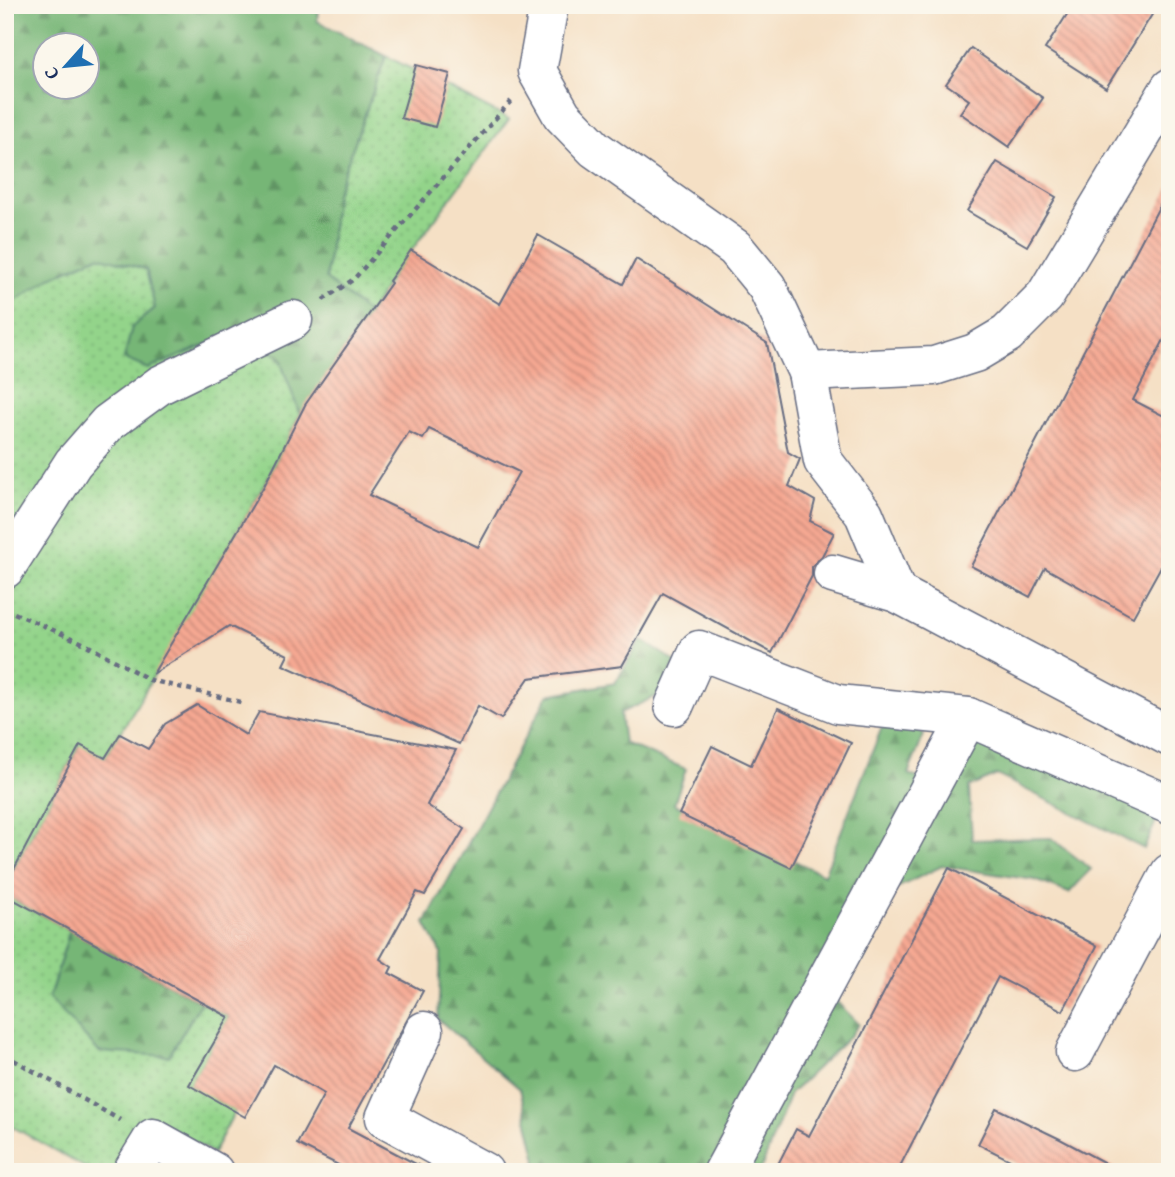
<svg xmlns="http://www.w3.org/2000/svg" width="1175" height="1177" viewBox="0 0 1175 1177" font-family="'Gentium Book Plus',serif">
	<defs>
		<pattern id="grass-dots" width="8" height="8" patternUnits="userSpaceOnUse" patternTransform="scale(1.75)"><rect width="8" height="8" fill="#93d48a"/><path d="M2 2h.1M6 6h.1" fill="none" stroke="#7eb67a" stroke-width="1.8" stroke-linecap="round"/></pattern>
		<pattern id="forest-firs" width="22" height="20" patternUnits="userSpaceOnUse" patternTransform="scale(1.75)"><rect width="22" height="20" fill="#76b676"/><path d="M5 1l3.5 6h-7zM16 11l3.5 6h-7z" fill="#609464"/></pattern>
		<pattern id="building-back-hatch" width="6" height="6" patternUnits="userSpaceOnUse" patternTransform="scale(1.75)"><rect width="6" height="6" fill="#f6a892"/><path d="M-1 5l2 2M0 0l6 6M5-1l2 2" fill="none" stroke="#c6897a"/></pattern>
	</defs>
	<rect width="100%" height="100%" fill="#fbf7ec"/>
	<filter id="ink" filterUnits="userSpaceOnUse"><feTurbulence type="fractalNoise" baseFrequency=".0143" numOctaves="2"/><feDisplacementMap in="SourceGraphic" scale="14" xChannelSelector="R" yChannelSelector="G"/><feConvolveMatrix kernelMatrix="1 2 1 2 8 2 1 2 1" color-interpolation-filters="sRGB"/></filter>
	<filter id="wash" filterUnits="userSpaceOnUse"><feTurbulence type="fractalNoise" baseFrequency=".00686" numOctaves="4" result="noise"/><feDisplacementMap in="SourceGraphic" scale="28" xChannelSelector="R" yChannelSelector="G"/><feGaussianBlur stdDeviation="1.57" result="paint"/><feColorMatrix in="noise" values="0 0 0 0 0 0 0 0 0 0 0 0 0 0 0 0 0 1.4 0 .05"/><feComposite in="paint" operator="in"/></filter>
	<g filter="url(#wash)">
		<rect width="100%" height="100%" fill="#f5e0c5"/>
		<g fill="url(#grass-dots)" stroke="#578274" stroke-width="2">
			<path d="M 386,56 L 509,119 L 389,281 L 369,314 L 326,280 L 336,194 Z"/>
			<path d="M 98,256 L 146,269 L 155,308 L 132,327 L 240,331 L 259,336 L 280,360 L 300,415 L 266,482 L 120,734 L 105,758 L 79,746 L 5,886 L 5,308 L 50,278 Z"/>
			<path d="M 5,895 L 70,930 L 49,998 L 169,1056 L 201,1002 L 229,1017 L 190,1084 L 235,1111 L 213,1153 L 147,1115 L 115,1172 L 93,1172 L 13,1127 L 5,1141 Z"/>
		</g>
		<g fill="url(#forest-firs)" stroke="#48726a" stroke-width="2" fill-rule="evenodd">
			<path d="M 5,5 L 320,5 L 317,21 L 386,56 L 336,194 L 326,279 L 369,314 L 300,415 L 280,360 L 258,336 L 240,331 L 148,369 L 124,359 L 132,327 L 155,308 L 146,269 L 98,256 L 50,278 L 5,308 ZM 46,46 L 88,46 L 88,88 L 46,88 Z"/>
			<path d="M 641,640 L 676,662 L 657,696 L 620,713 L 624,743 L 686,769 L 674,804 L 824,875 L 882,727 L 906,716 L 924,735 L 908,774 L 941,788 L 973,745 L 999,731 L 1160,812 L 1144,849 L 997,775 L 969,787 L 972,840 L 1051,838 L 1091,869 L 1069,893 L 1035,880 L 942,866 L 845,913 L 817,982 L 859,1024 L 850,1036 L 790,1094 L 760,1172 L 533,1172 L 537,1160 L 520,1089 L 438,1019 L 441,953 L 425,923 L 548,695 L 615,683 Z"/>
			<path d="M 70,930 L 201,1002 L 169,1056 L 99,1052 L 49,998 Z"/>
		</g>
		<g id="blocks">
			<g fill="url(#building-back-hatch)" fill-rule="evenodd">
				<path d="M 1073,5 L 1158,5 L 1106,88 L 1045,49 Z"/>
				<path d="M 971,48 L 1043,98 L 1009,147 L 960,113 L 969,100 L 946,84 Z"/>
				<path d="M 416,65 L 450,74 L 435,127 L 401,118 Z"/>
				<path d="M 997,162 L 1056,197 L 1027,246 L 967,211 Z"/>
				<path d="M 1170,186 L 1170,328 L 1133,400 L 1170,419 L 1170,550 L 1133,617 L 1045,568 L 1030,597 L 971,566 Z"/>
				<path d="M 538,235 L 623,284 L 636,259 L 767,343 L 788,452 L 800,459 L 789,486 L 815,501 L 810,521 L 834,533 L 822,556 L 812,567 L 812,576 L 772,653 L 663,593 L 622,666 L 529,678 L 501,719 L 478,706 L 459,744 L 283,665 L 288,655 L 229,626 L 153,674 L 264,486 L 305,405 L 391,283 L 389,281 L 411,250 L 500,304 ZM 429,429 L 519,472 L 478,547 L 369,495 L 409,432 L 423,439 Z"/>
				<path d="M 197,705 L 246,735 L 259,712 L 456,750 L 427,805 L 464,829 L 425,895 L 417,892 L 380,959 L 392,967 L 389,973 L 423,991 L 348,1128 L 431,1172 L 352,1172 L 297,1144 L 324,1094 L 274,1065 L 245,1117 L 189,1085 L 229,1017 L 5,895 L 5,886 L 80,745 L 105,758 L 120,734 L 148,749 L 165,724 Z"/>
				<path d="M 778,708 L 851,743 L 791,868 L 679,814 L 712,746 L 751,765 Z"/>
				<path d="M 949,868 L 1097,946 L 1063,1011 L 998,977 L 897,1172 L 774,1172 L 796,1129 L 809,1136 Z"/>
				<path d="M 996,1108 L 1060,1139 L 1122,1172 L 1034,1172 L 978,1144 Z"/>
			</g>
		</g>
	</g>
	<g filter="url(#ink)">
		<use href="#blocks" fill-opacity="0" stroke="#676d82" stroke-width="2"/>
		<g fill="none" stroke-linecap="round" stroke-linejoin="round">
			<defs>
				<g id="minor">
					<path d="M 549,5 L 537,71 L 562,115 L 595,149 L 735,248 L 767,287 L 807,372 L 823,461 L 864,514 L 897,593"/>
					<path d="M 807,372 L 934,366 L 975,353 L 1007,334 L 1045,296 L 1170,88"/>
					<path d="M 5,569 L 73,463 L 108,423 L 160,385 L 293,320"/>
					<path d="M 833,574 L 897,593 L 1170,737"/>
					<path d="M 674,706 L 699,650 L 838,704 L 968,717"/>
					<path d="M 424,1031 L 385,1118 L 484,1172"/>
					<path d="M 1075,1052 L 1170,873"/>
					<path d="M 132,1172 L 153,1138 L 214,1172"/>
					<path d="M 723,1172 L 968,717 L 1170,805"/>
				</g>
			</defs>
			<use href="#minor" stroke="#676d82" stroke-width="41"/>
			<g stroke="#676d82" stroke-width="4.5" stroke-dasharray="5 5" stroke-linecap="butt">
				<path d="M 323,300 L 354,279 L 511,101"/>
				<path d="M 5,609 L 83,643 L 150,680 L 241,702"/>
				<path d="M 5,1055 L 120,1120"/>
			</g>
			<use href="#minor" stroke="#fff" stroke-width="38"/>
		</g>
	</g>
	<rect width="1175" height="1177" fill="none" stroke="#fbf7ec" stroke-width="28"/>
	<g transform="translate(66 66) rotate(243)"><circle r="33" fill="#fbf7ec" stroke="#a1a7b3" stroke-width="2"/>
	<path d="M0-5L12 26L0 18L-12 26Z" fill="#1f6fb2"/>
	<text y="-10" font-size="19" font-weight="bold" text-anchor="middle" fill="#1b2f5e">С</text>
	</g>
</svg>
